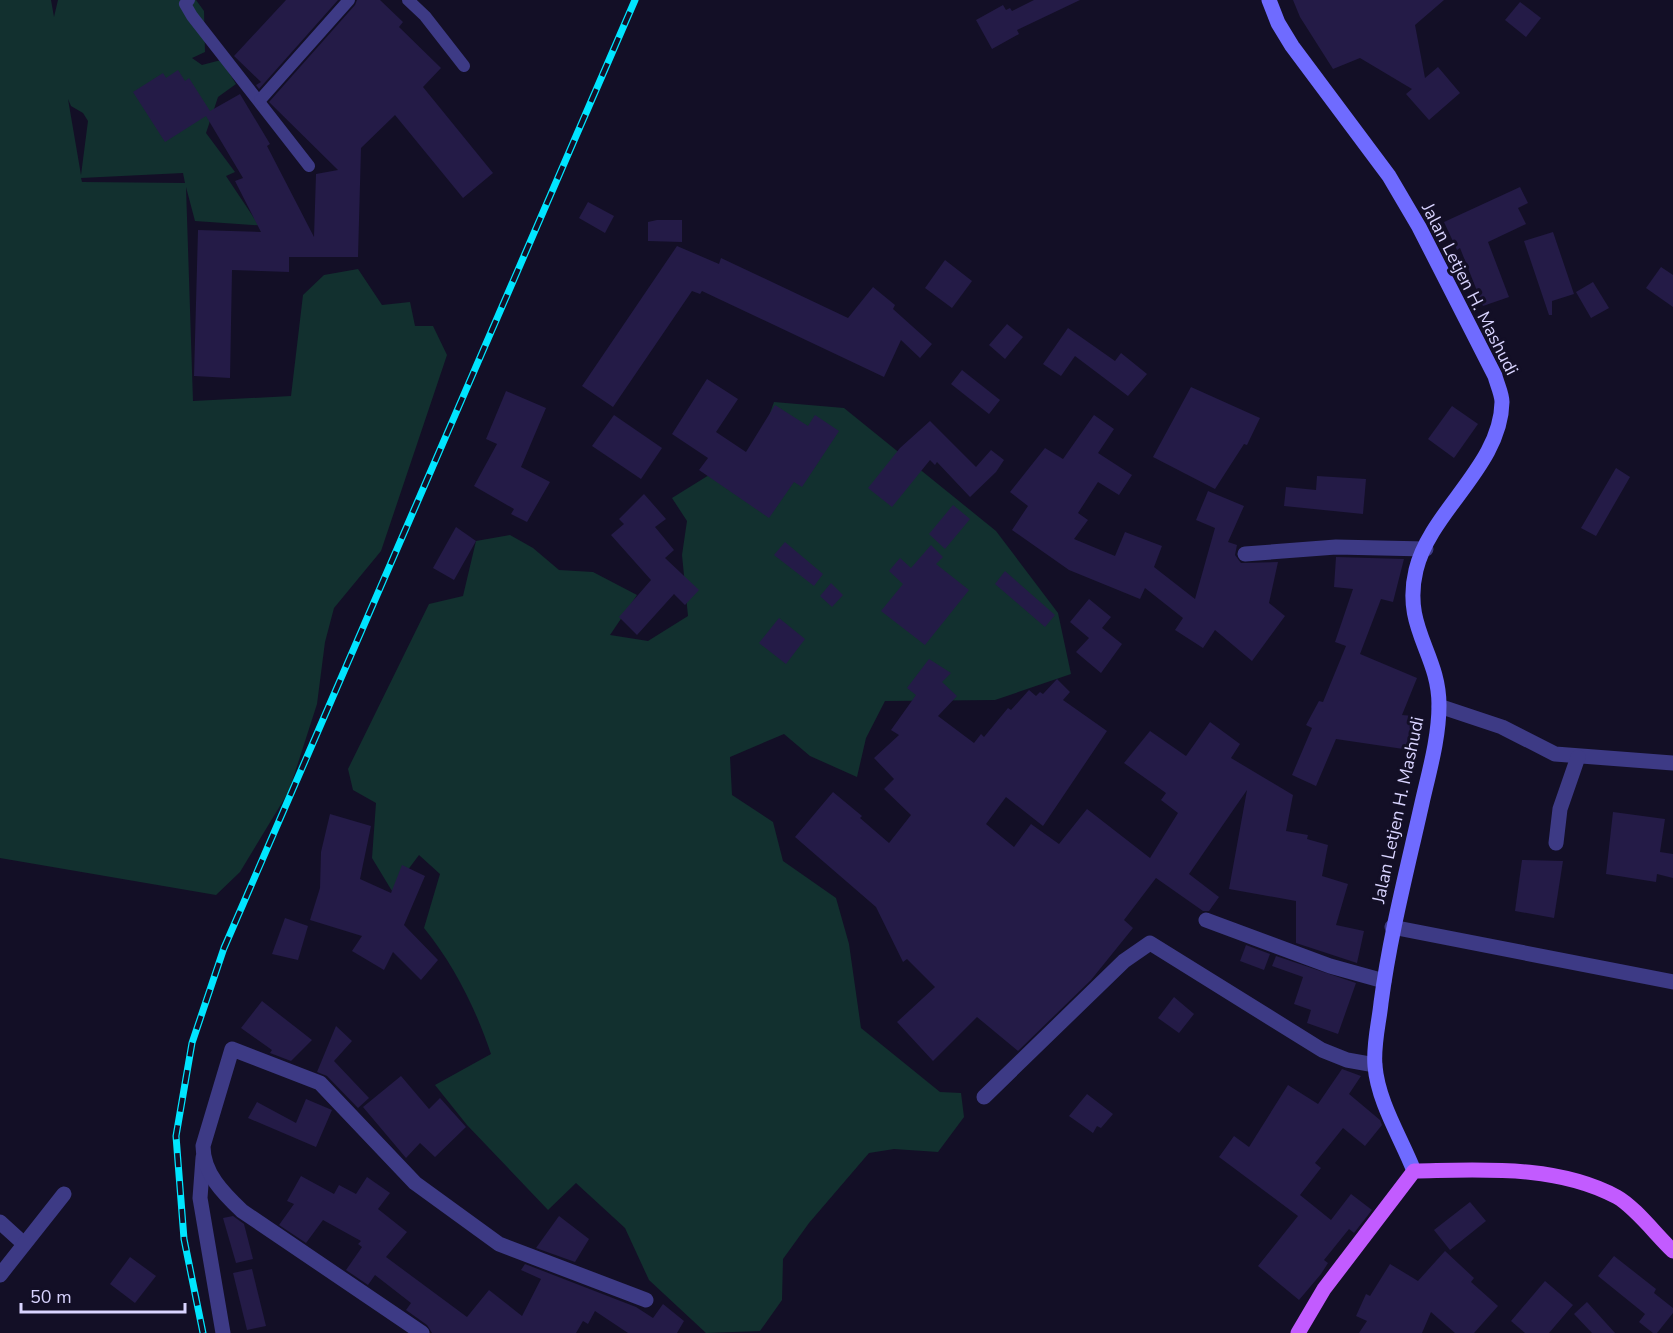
<svg xmlns="http://www.w3.org/2000/svg" width="1673" height="1333" viewBox="0 0 1673 1333" font-family="'Nunito Sans',sans-serif">
	<rect width="100%" height="100%" fill="#130f26"/>
	<g fill="#12302f" fill-rule="evenodd">
		<path d="M 0,0 L 51,0 L 54,17 L 58,0 L 196,0 L 204,11 L 205,52 L 192,58 L 202,65 L 221,60 L 236,84 L 218,97 L 206,133 L 235,172 L 226,176 L 254,218 L 286,215 L 297,228 L 195,221 L 186,187 L 193,401 L 291,396 L 303,295 L 324,275 L 358,269 L 382,305 L 410,302 L 415,326 L 433,326 L 447,355 L 381,551 L 334,608 L 325,642 L 317,704 L 289,791 L 240,872 L 216,895 L 0,858 ZM 68,99 L 71,106 L 83,113 L 88,121 L 81,175 ZM 183,173 L 185,183 L 82,182 L 81,178 Z"/>
		<path d="M 774,402 L 844,408 L 996,531 L 1058,613 L 1071,674 L 995,700 L 885,701 L 866,738 L 857,777 L 810,756 L 784,734 L 730,757 L 732,795 L 773,822 L 783,861 L 836,898 L 849,944 L 861,1028 L 940,1092 L 961,1093 L 964,1117 L 938,1152 L 894,1149 L 869,1153 L 809,1223 L 783,1259 L 782,1300 L 760,1331 L 706,1333 L 649,1280 L 625,1228 L 576,1183 L 548,1210 L 467,1125 L 435,1085 L 491,1054 C 476,1009 454,965 424,928 L 440,874 L 419,855 L 392,891 L 372,858 L 376,803 L 353,790 L 348,769 L 429,604 L 463,596 L 476,541 L 510,535 L 533,548 L 559,570 L 593,572 L 637,595 L 610,635 L 648,641 L 688,616 L 682,555 L 687,521 L 672,498 L 759,444 Z"/>
	</g>
	<g fill="#241b47">
		<path d="M 286,0 L 338,0 L 259,89 L 256,85 L 261,82 L 234,56 Z"/>
		<path d="M 357,0 L 380,0 L 403,22 L 399,27 L 441,68 L 423,87 L 493,173 L 463,198 L 395,115 L 361,148 L 358,257 L 289,257 L 289,272 L 232,270 L 230,378 L 194,376 L 198,230 L 261,232 L 235,181 L 243,178 L 206,116 L 165,142 L 133,92 L 163,73 L 166,78 L 178,70 L 185,81 L 189,78 L 210,111 L 240,94 L 270,144 L 267,146 L 314,237 L 316,174 L 338,170 L 269,102 L 355,5 Z"/>
		<path d="M 1034,0 L 1080,0 L 1017,30 L 1019,34 L 992,49 L 976,20 L 1003,5 L 1006,10 L 1010,8 L 1012,11 Z"/>
		<path d="M 1293,0 L 1444,0 L 1415,25 L 1425,78 L 1438,67 L 1460,93 L 1429,120 L 1406,94 L 1412,89 L 1360,58 L 1333,69 L 1300,17 Z"/>
		<path d="M 1520,2 L 1541,18 L 1526,37 L 1505,20 Z"/>
		<path d="M 1520,187 L 1528,203 L 1518,208 L 1526,224 L 1488,242 L 1509,297 L 1483,306 L 1460,248 L 1457,250 L 1444,222 Z"/>
		<path d="M 588,202 L 614,216 L 605,233 L 579,218 Z"/>
		<path d="M 657,220 L 682,220 L 682,242 L 648,241 L 648,222 Z"/>
		<path d="M 1553,232 L 1574,294 L 1552,301 L 1552,315 L 1549,315 L 1524,241 Z"/>
		<path d="M 677,246 L 719,264 L 721,258 L 848,318 L 873,287 L 895,305 L 893,309 L 932,344 L 920,358 L 901,340 L 884,377 L 702,291 L 700,294 L 692,291 L 613,407 L 582,386 Z"/>
		<path d="M 945,260 L 972,281 L 952,308 L 925,288 Z"/>
		<path d="M 1661,267 L 1673,275 L 1673,307 L 1646,288 Z"/>
		<path d="M 1593,282 L 1609,308 L 1591,318 L 1576,292 Z"/>
		<path d="M 1007,324 L 1023,337 L 1005,359 L 989,345 Z"/>
		<path d="M 1068,328 L 1115,361 L 1121,353 L 1147,374 L 1128,396 L 1075,356 L 1061,376 L 1043,364 Z"/>
		<path d="M 962,370 L 1000,400 L 989,414 L 951,384 Z"/>
		<path d="M 707,379 L 738,399 L 716,432 L 746,452 L 775,405 L 808,426 L 815,415 L 839,431 L 802,487 L 794,482 L 769,518 L 699,470 L 708,458 L 672,434 Z"/>
		<path d="M 1191,387 L 1260,418 L 1247,445 L 1244,444 L 1215,489 L 1153,457 Z"/>
		<path d="M 506,391 L 546,408 L 521,467 L 550,482 L 527,522 L 511,514 L 514,509 L 474,486 L 497,444 L 486,439 Z"/>
		<path d="M 1452,406 L 1478,424 L 1454,458 L 1428,439 Z"/>
		<path d="M 614,415 L 662,448 L 641,479 L 592,446 Z"/>
		<path d="M 1094,415 L 1114,429 L 1098,453 L 1132,475 L 1119,495 L 1098,482 L 1078,513 L 1088,520 L 1074,539 L 1115,556 L 1125,532 L 1162,546 L 1154,567 L 1195,599 L 1215,528 L 1196,520 L 1208,491 L 1244,506 L 1228,542 L 1237,545 L 1235,555 L 1241,563 L 1278,562 L 1269,603 L 1285,616 L 1252,661 L 1215,630 L 1203,648 L 1175,630 L 1183,618 L 1145,588 L 1140,599 L 1069,570 L 1012,530 L 1028,506 L 1010,492 L 1045,448 L 1063,459 Z"/>
		<path d="M 930,421 L 976,467 L 991,450 L 1004,460 L 996,472 L 970,497 L 937,462 L 935,465 L 930,460 L 892,507 L 868,488 L 900,448 Z"/>
		<path d="M 1616,468 L 1630,477 L 1596,536 L 1581,528 Z"/>
		<path d="M 1317,476 L 1366,479 L 1363,514 L 1284,506 L 1286,487 L 1316,490 Z"/>
		<path d="M 644,494 L 666,519 L 655,527 L 674,550 L 665,558 L 699,590 L 685,605 L 674,594 L 637,635 L 619,617 L 651,580 L 611,535 L 624,524 L 619,519 Z"/>
		<path d="M 953,505 L 970,519 L 945,549 L 929,534 Z"/>
		<path d="M 456,527 L 476,541 L 454,580 L 433,568 Z"/>
		<path d="M 785,542 L 823,574 L 814,586 L 774,555 Z"/>
		<path d="M 931,545 L 943,557 L 936,564 L 969,590 L 925,645 L 881,611 L 903,584 L 889,571 L 900,558 L 911,568 Z"/>
		<path d="M 1336,557 L 1404,559 L 1393,602 L 1381,599 L 1360,654 L 1417,678 L 1402,715 L 1413,716 L 1410,750 L 1336,739 L 1316,786 L 1292,775 L 1312,728 L 1306,725 L 1319,701 L 1323,702 L 1346,646 L 1335,642 L 1353,589 L 1334,587 Z"/>
		<path d="M 1005,571 L 1055,615 L 1045,627 L 995,584 Z"/>
		<path d="M 831,583 L 843,595 L 832,607 L 820,596 Z"/>
		<path d="M 1089,599 L 1111,617 L 1102,628 L 1122,644 L 1101,673 L 1076,652 L 1089,638 L 1070,622 Z"/>
		<path d="M 779,618 L 805,639 L 786,664 L 759,643 Z"/>
		<path d="M 929,659 L 951,673 L 942,682 L 957,696 L 938,716 L 974,743 L 981,734 L 984,737 L 1008,708 L 1011,710 L 1029,690 L 1036,696 L 1040,692 L 1043,694 L 1057,679 L 1070,692 L 1063,700 L 1107,731 L 1043,826 L 1006,797 L 986,824 L 1014,847 L 1031,824 L 1059,844 L 1087,809 L 1150,858 L 1178,813 L 1161,800 L 1166,793 L 1124,763 L 1150,731 L 1186,756 L 1210,722 L 1240,744 L 1231,758 L 1293,795 L 1286,831 L 1308,835 L 1307,839 L 1328,845 L 1322,876 L 1348,884 L 1336,925 L 1364,931 L 1357,963 L 1296,943 L 1296,901 L 1229,889 L 1247,790 L 1189,874 L 1219,897 L 1209,911 L 1203,911 L 1156,878 L 1124,920 L 1133,928 L 1091,980 L 1018,1051 L 977,1017 L 933,1061 L 897,1022 L 935,987 L 907,959 L 903,962 L 876,907 L 795,837 L 833,792 L 862,816 L 860,818 L 889,843 L 911,815 L 884,789 L 894,779 L 874,758 L 899,735 L 891,730 L 916,695 L 907,688 Z"/>
		<path d="M 1613,812 L 1665,819 L 1660,852 L 1673,854 L 1673,878 L 1657,874 L 1656,882 L 1606,874 Z"/>
		<path d="M 330,814 L 371,826 L 360,879 L 391,893 L 402,865 L 425,876 L 404,925 L 438,960 L 421,980 L 393,952 L 384,970 L 352,951 L 362,936 L 310,920 L 320,888 L 321,852 Z"/>
		<path d="M 1522,860 L 1563,861 L 1554,918 L 1515,911 Z"/>
		<path d="M 285,918 L 308,926 L 298,960 L 272,954 Z"/>
		<path d="M 1246,945 L 1270,954 L 1264,970 L 1240,961 Z"/>
		<path d="M 1276,956 L 1356,983 L 1338,1034 L 1307,1023 L 1311,1010 L 1294,1004 L 1303,977 L 1272,966 Z"/>
		<path d="M 1174,997 L 1194,1014 L 1179,1033 L 1158,1018 Z"/>
		<path d="M 262,1001 L 312,1040 L 291,1061 L 270,1053 L 272,1050 L 241,1028 Z"/>
		<path d="M 336,1026 L 352,1041 L 334,1061 L 369,1098 L 358,1108 L 327,1076 L 317,1072 Z"/>
		<path d="M 1342,1069 L 1361,1076 L 1349,1094 L 1380,1120 L 1382,1125 L 1365,1146 L 1343,1128 L 1315,1163 L 1321,1168 L 1300,1195 L 1331,1220 L 1351,1194 L 1372,1210 L 1354,1233 L 1349,1229 L 1324,1260 L 1328,1263 L 1321,1274 L 1299,1300 L 1258,1266 L 1298,1216 L 1219,1157 L 1234,1136 L 1249,1147 L 1288,1085 L 1318,1104 Z"/>
		<path d="M 401,1076 L 429,1109 L 440,1098 L 466,1127 L 435,1157 L 420,1143 L 406,1158 L 363,1107 Z"/>
		<path d="M 1087,1094 L 1113,1114 L 1101,1128 L 1097,1126 L 1093,1133 L 1069,1116 Z"/>
		<path d="M 306,1099 L 332,1110 L 316,1147 L 248,1118 L 257,1102 L 296,1123 Z"/>
		<path d="M 301,1176 L 334,1194 L 339,1185 L 356,1194 L 367,1177 L 390,1193 L 378,1209 L 407,1232 L 386,1257 L 467,1317 L 489,1290 L 522,1316 L 541,1279 L 521,1270 L 525,1264 L 636,1307 L 653,1318 L 663,1304 L 684,1321 L 677,1333 L 628,1333 L 595,1311 L 588,1324 L 583,1321 L 576,1333 L 432,1333 L 427,1325 L 406,1310 L 411,1303 L 375,1275 L 368,1285 L 346,1270 L 362,1247 L 358,1244 L 361,1241 L 323,1220 L 306,1243 L 279,1225 L 294,1204 L 287,1201 Z"/>
		<path d="M 1470,1202 L 1486,1221 L 1450,1250 L 1434,1230 Z"/>
		<path d="M 233,1216 L 244,1224 L 253,1259 L 236,1263 L 223,1218 Z"/>
		<path d="M 559,1216 L 589,1239 L 575,1262 L 536,1248 Z"/>
		<path d="M 1445,1251 L 1474,1278 L 1471,1282 L 1498,1306 L 1474,1333 L 1455,1333 L 1431,1312 L 1422,1333 L 1359,1333 L 1367,1321 L 1356,1316 L 1366,1294 L 1370,1296 L 1390,1264 L 1418,1281 Z"/>
		<path d="M 1614,1256 L 1656,1289 L 1654,1293 L 1673,1308 L 1673,1313 L 1657,1333 L 1653,1333 L 1639,1322 L 1645,1314 L 1598,1276 Z"/>
		<path d="M 130,1257 L 156,1276 L 135,1303 L 110,1284 Z"/>
		<path d="M 252,1269 L 266,1326 L 247,1330 L 233,1273 Z"/>
		<path d="M 1545,1281 L 1573,1305 L 1549,1333 L 1525,1333 L 1511,1321 Z"/>
		<path d="M 1587,1302 L 1615,1333 L 1592,1333 L 1574,1314 Z"/>
	</g>
	<g fill="none" stroke-linecap="round" stroke-linejoin="round">
		<g stroke="#3d3a85" stroke-width="12">
			<path d="M 189,0 L 185,4 L 192,16 L 309,166"/>
			<path d="M 408,0 L 425,16 L 464,66"/>
			<path d="M 260,100 L 349,0"/>
		</g>
		<g stroke="#3d3a85" stroke-width="15">
			<path d="M 1245,554 L 1336,547 L 1426,549"/>
			<path d="M 1439,706 L 1502,727 L 1555,754 L 1673,763"/>
			<path d="M 1556,843 L 1560,809 L 1578,757"/>
			<path d="M 1206,920 L 1330,966 L 1384,981"/>
			<path d="M 1392,927 L 1673,982"/>
			<path d="M 984,1097 L 1124,961 L 1150,943 L 1322,1050 L 1347,1060 L 1375,1065"/>
			<path d="M 203,1158 L 200,1198 L 223,1333"/>
			<path d="M 0,1222 L 23,1243"/>
			<path d="M 0,1275 L 64,1194"/>
			<path d="M 422,1333 L 242,1211 C 223,1193 203,1173 203,1146 L 232,1049 L 320,1083 L 415,1183 L 499,1244 L 646,1300"/>
		</g>
		<path stroke="#6f6bff" stroke-width="15" d="M 1269,0 L 1278,23 L 1292,46 L 1389,176 L 1419,227 L 1495,376 C 1497,384 1502,394 1502,402 C 1501,466 1430,511 1416,570 C 1402,628 1439,653 1439,705 C 1439,738 1429,772 1422,803 C 1407,870 1390,935 1381,1003 C 1379,1023 1373,1045 1375,1066 C 1378,1102 1401,1138 1414,1171"/>
		<path stroke="#c25bff" stroke-width="15" d="M 1298,1333 L 1324,1289 L 1414,1171 C 1481,1170 1556,1164 1617,1197 C 1635,1207 1657,1236 1673,1251"/>
		<defs>
			<path id="rail" d="M 203,1333 L 184,1239 L 176,1136 L 192,1043 L 224,948 L 635,0"/>
		</defs>
		<use href="#rail" stroke="#00e5ff" stroke-width="7"/>
		<use href="#rail" stroke="#130f26" stroke-width="4.5" stroke-dasharray="14" stroke-linecap="butt"/>
	</g>
	<g text-anchor="middle" stroke-width="6" stroke-linejoin="round" paint-order="stroke">
		<g font-size="18" fill="#d9d4ff" stroke="#130f26">
			<text transform="translate(1470 289) rotate(63)" y="6">Jalan Letjen H. Mashudi</text>
			<text transform="translate(1398 810) rotate(-78)" y="6">Jalan Letjen H. Mashudi</text>
		</g>
	</g>
	<path d="M21 1303v9h164v-9" fill="none" stroke="#d9d4ff" stroke-width="3"/>
	<text x="30" y="1303" font-size="18" fill="#d9d4ff" stroke="#130f26" stroke-width="4.5" paint-order="stroke">50 m</text>
</svg>
